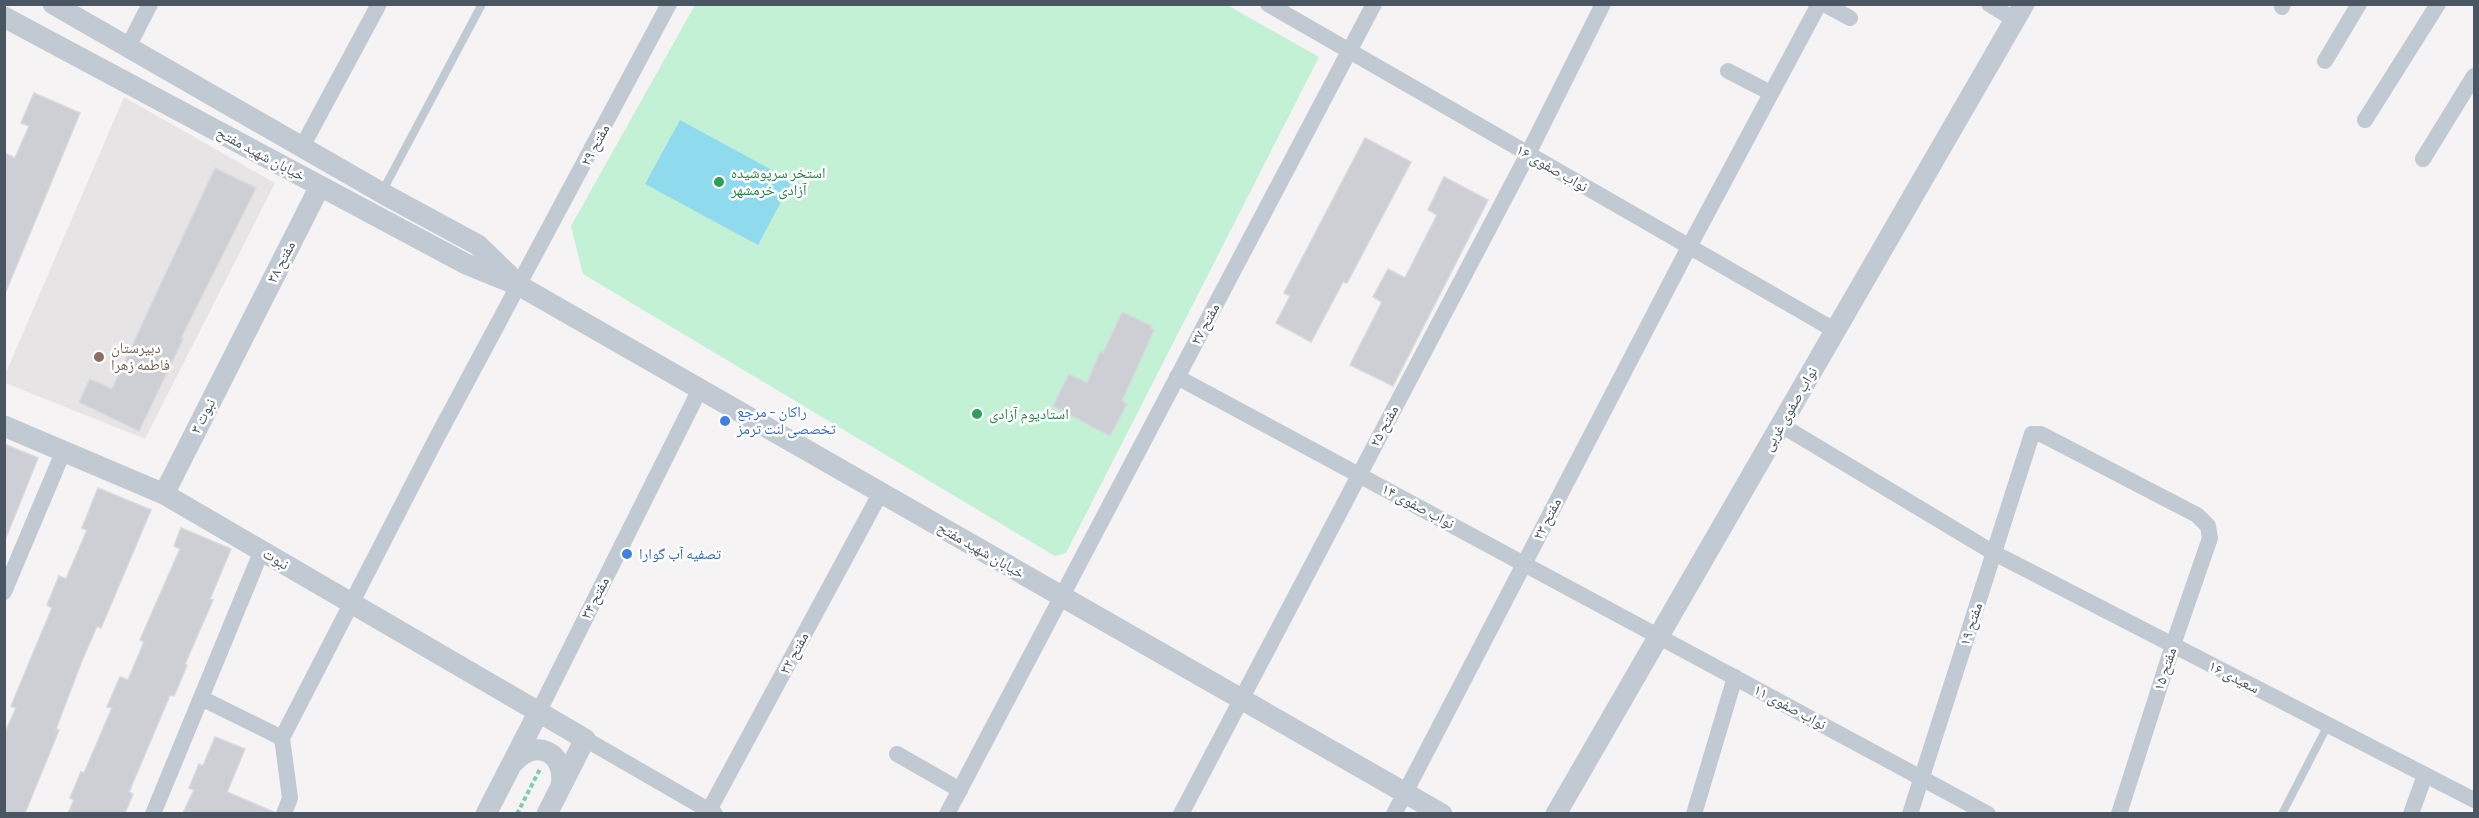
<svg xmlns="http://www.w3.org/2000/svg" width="2479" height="818" viewBox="0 0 2479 818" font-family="Barlow,'Noto Naskh Arabic',sans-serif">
	<rect width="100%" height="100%" fill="#f5f3f3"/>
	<path fill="#e6e4e5" d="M 124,97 L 275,183 L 145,439 L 5,383 L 5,375 Z"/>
	<path fill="#c3f1d5" d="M 695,5 L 1227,5 L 1319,57 L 1066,553 L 1055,556 L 583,274 L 571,226 Z"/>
	<path fill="#90daee" d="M 680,120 L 792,181 L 758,245 L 645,184 Z"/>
	<g fill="#cdcfd5" stroke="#d7d9de" stroke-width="1.5">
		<path d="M 34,93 L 80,113 L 4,296 L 4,153 L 15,158 L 29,126 L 21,123 Z"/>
		<path d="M 1365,138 L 1411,162 L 1347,283 L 1343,282 L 1311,342 L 1276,323 L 1290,296 L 1284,293 Z"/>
		<path d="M 215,168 L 256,188 L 181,338 L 183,339 L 139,431 L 79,402 L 90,379 L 112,389 Z"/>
		<path d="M 1444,177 L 1488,200 L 1393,386 L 1350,365 L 1382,302 L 1373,297 L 1388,269 L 1405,278 L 1437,215 L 1428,210 Z"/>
		<path d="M 1122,312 L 1152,326 L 1151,329 L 1154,330 L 1122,401 L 1127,404 L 1110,436 L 1053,406 L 1069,374 L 1087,383 L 1100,352 L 1103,353 Z"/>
		<path d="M 4,444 L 38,458 L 5,540 L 4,540 Z"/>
		<path d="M 98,488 L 151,510 L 101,628 L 97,626 L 81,663 L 56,729 L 59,730 L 25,813 L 4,813 L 4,735 L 16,708 L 11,706 L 52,608 L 47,605 L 59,576 L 66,579 L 87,530 L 82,528 Z"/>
		<path d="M 181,528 L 231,549 L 210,599 L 213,600 L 185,664 L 187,665 L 174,696 L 170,695 L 129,792 L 133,794 L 125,813 L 68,813 L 74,800 L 70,798 L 81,772 L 84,773 L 112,708 L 107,707 L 120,677 L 128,680 L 144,642 L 140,640 L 180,549 L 174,546 Z"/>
		<path d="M 215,737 L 245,749 L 227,792 L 274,812 L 274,813 L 183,813 L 194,790 L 189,788 L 199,764 L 203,766 Z"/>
	</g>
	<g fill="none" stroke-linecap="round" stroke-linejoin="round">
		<path stroke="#7ad0a6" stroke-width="4" stroke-dasharray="4.5 3" stroke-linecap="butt" d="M 517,814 L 540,769"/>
		<g stroke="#c1cad2" stroke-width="8">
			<path d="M 382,192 L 482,4"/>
			<path d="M 2282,814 L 2328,725"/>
		</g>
		<g stroke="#c1cad2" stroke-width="16">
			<path d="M 1268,4 L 1836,331"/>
			<path d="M 1824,4 L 1850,18"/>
			<path d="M 1989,4 L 2015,20"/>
			<path d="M 2282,7 L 2283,4"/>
			<path d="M 128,47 L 150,4"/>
			<path d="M 2325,61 L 2359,4"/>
			<path d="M 1728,71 L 1771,93"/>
			<path d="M 2365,120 L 2438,4"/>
			<path d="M 302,147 L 379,4"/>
			<path d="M 2423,159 L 2474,76"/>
			<path d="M 1177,377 L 1988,814"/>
			<path d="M 1781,425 L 1994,553 L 2474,800"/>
			<path d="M 4,592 L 64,450"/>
			<path d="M 201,698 L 282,738"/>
			<path d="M 539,711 L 700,389"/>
			<path d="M 585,739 L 715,814"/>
			<path d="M 897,754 L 960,790"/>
			<path d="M 153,814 L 262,550"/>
			<path d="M 284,814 L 290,798 L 282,738 L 435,441 L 669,4"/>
			<path d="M 707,814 L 881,492"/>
			<path d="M 947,814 L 1374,4"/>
			<path d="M 1181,814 L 1528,154 L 1603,4"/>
			<path d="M 1394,814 L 1689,247 L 1819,4"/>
			<path d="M 1694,814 L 1735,677"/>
			<path d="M 1910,814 L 2032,434 L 2041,434 L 2197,515 L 2208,526 L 2210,538 L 2173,645 L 2119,814"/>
			<path d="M 2411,814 L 2425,775"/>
		</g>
		<g stroke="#c1cad2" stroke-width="21">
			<path d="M 53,4 L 382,193 L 478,245 L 513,279"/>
			<path d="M 4,17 L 466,264 L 520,286 L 1442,814"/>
			<path d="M 4,426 L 164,494 L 585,739 L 547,814"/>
			<path d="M 164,494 L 320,186"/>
			<path d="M 513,763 C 535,737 567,752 561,786"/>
			<path d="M 486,814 L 539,711"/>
			<path d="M 1556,814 L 2024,4"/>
		</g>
	</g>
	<g fill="#2e9e5b" stroke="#fff" stroke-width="2">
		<circle cx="719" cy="182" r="6"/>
		<circle cx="977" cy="414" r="6"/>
	</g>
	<circle fill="#8d6e63" stroke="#fff" stroke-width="2" cx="99" cy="357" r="6"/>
	<g fill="#3f7fe0" stroke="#fff" stroke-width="2">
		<circle cx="725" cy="421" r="6"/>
		<circle cx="627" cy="554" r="6"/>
	</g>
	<g text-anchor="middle" stroke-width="5" stroke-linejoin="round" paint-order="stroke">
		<g font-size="15" fill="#4a5661" stroke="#fff">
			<text transform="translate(595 145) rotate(-62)" y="5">مفتح ۲۹</text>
			<text transform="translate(261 154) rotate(28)" y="5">خیابان شهید مفتح</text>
			<text transform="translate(1552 168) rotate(30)" y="5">نواب صفوی ۱۶</text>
			<text transform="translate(281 262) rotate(-63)" y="5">مفتح ۳۸</text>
			<text transform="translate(1205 324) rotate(-62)" y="5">مفتح ۲۷</text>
			<text transform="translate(1790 409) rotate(-60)" y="5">نواب صفوی غربی</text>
			<text transform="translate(203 416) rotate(-63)" y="5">نبوت ۳</text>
			<text transform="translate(1384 426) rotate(-62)" y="5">مفتح ۲۵</text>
			<text transform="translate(1418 506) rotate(28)" y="5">نواب صفوی ۱۴</text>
			<text transform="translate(1547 519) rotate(-63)" y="5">مفتح ۲۳</text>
			<text transform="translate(981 550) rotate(30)" y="5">خیابان شهید مفتح</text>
			<text transform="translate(276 559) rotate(31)" y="5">نبوت</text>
			<text transform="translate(595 598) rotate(-63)" y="5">مفتح ۳۴</text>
			<text transform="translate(1971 624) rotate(-72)" y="5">مفتح ۱۹</text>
			<text transform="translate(794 653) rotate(-62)" y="5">مفتح ۳۲</text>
			<text transform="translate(2165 669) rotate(-72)" y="5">مفتح ۱۵</text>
			<text transform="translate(2234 677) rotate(27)" y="5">سعیدی ۱۶</text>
			<text transform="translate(1790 707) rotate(28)" y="5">نواب صفوی ۱۱</text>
		</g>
		<g font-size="15" fill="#27864d" stroke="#fff" text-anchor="start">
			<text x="731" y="178">استخر سرپوشیده<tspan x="731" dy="17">آزادی خرمشهر</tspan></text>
			<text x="989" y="419">استادیوم آزادی</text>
		</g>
		<g font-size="15" fill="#785e54" stroke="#fff" text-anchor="start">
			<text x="111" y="353">دبیرستان<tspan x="111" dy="17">فاطمه زهرا</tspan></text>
		</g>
		<g font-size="15" fill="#366cbe" stroke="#fff" text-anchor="start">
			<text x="737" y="417">راکان - مرجع<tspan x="737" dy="17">تخصصی لنت ترمز</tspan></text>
			<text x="639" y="559">تصفیه آب گوارا</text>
		</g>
	</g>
	<rect width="2479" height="818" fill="none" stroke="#4a5661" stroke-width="12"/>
</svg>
